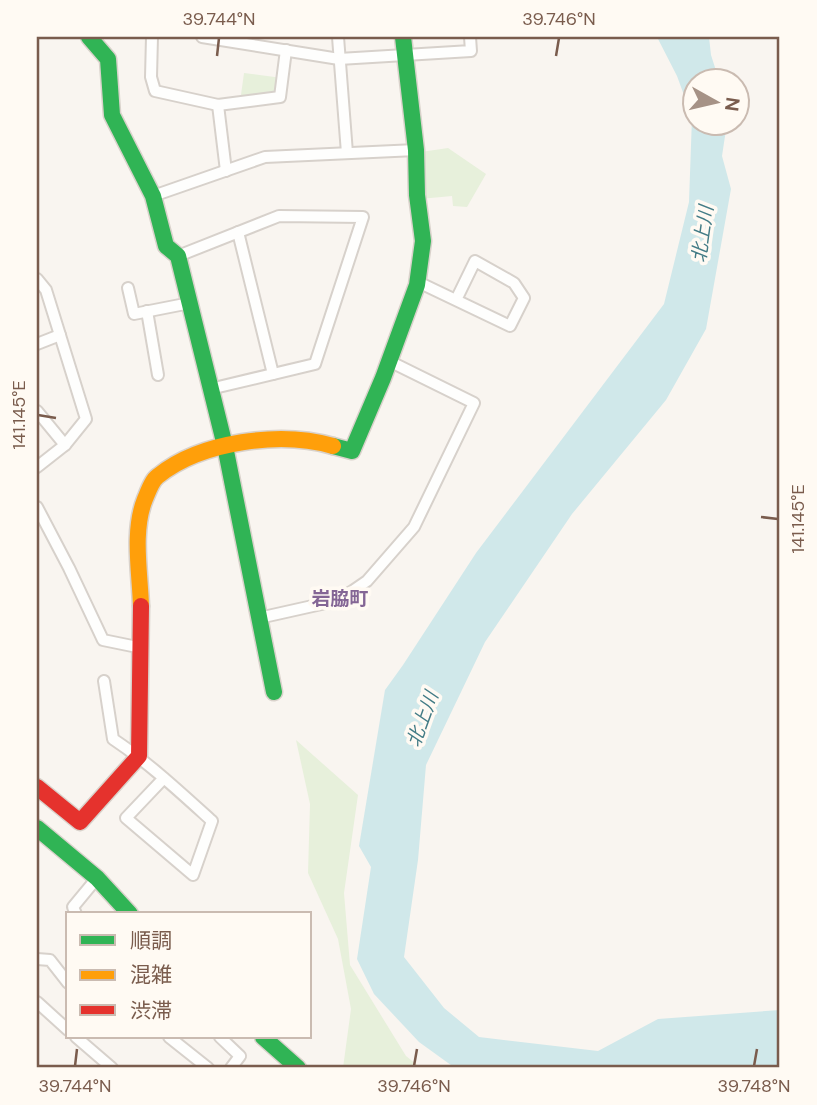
<svg xmlns="http://www.w3.org/2000/svg" width="817" height="1105" viewBox="0 0 817 1105" font-family="'DM Sans','Noto Sans JP',sans-serif">
	<rect width="100%" height="100%" fill="#f9f5f0"/>
	<g fill="#e7f0db">
		<path d="M 244,73 L 282,78 L 280,97 L 240,102 Z"/>
		<path d="M 448,148 L 486,174 L 467,207 L 453,206 L 452,196 L 420,199 L 421,152 Z"/>
		<path d="M 296,740 L 358,795 L 344,893 L 350,965 L 406,1056 L 421,1068 L 343,1068 L 351,1009 L 338,939 L 308,873 L 310,804 Z"/>
	</g>
	<path fill="#d0e8ea" d="M 657,37 L 709,37 L 711,55 L 719,80 L 694,80 L 694,122 L 727,123 L 722,156 L 731,189 L 706,329 L 666,400 L 572,514 L 485,642 L 426,765 L 418,860 L 404,957 L 444,1008 L 479,1037 L 598,1051 L 658,1019 L 780,1010 L 780,1068 L 455,1068 L 419,1042 L 374,994 L 357,959 L 371,867 L 359,846 L 385,690 L 403,665 L 476,553 L 664,304 L 689,202 L 692,117 L 677,76 Z"/>
	<g fill="none" stroke-linecap="round" stroke-linejoin="round">
		<defs>
			<g id="street">
				<path d="M 152,37 L 151,77 L 155,91 L 218,105 L 280,97 L 286,50"/>
				<path d="M 202,37 L 339,59 L 471,51 L 470,37"/>
				<path d="M 338,37 L 347,153"/>
				<path d="M 218,105 L 226,171"/>
				<path d="M 153,196 L 265,157 L 416,150"/>
				<path d="M 238,232 L 273,374"/>
				<path d="M 178,256 L 279,216 L 363,217 L 315,364 L 210,389"/>
				<path d="M 37,279 L 46,290 L 86,419 L 65,445 L 37,467"/>
				<path d="M 418,282 L 510,326 L 524,298 L 514,283 L 475,261 L 456,300"/>
				<path d="M 128,288 L 134,314 L 190,303"/>
				<path d="M 147,311 L 158,375"/>
				<path d="M 37,344 L 60,335"/>
				<path d="M 37,411 L 65,445"/>
				<path d="M 37,507 L 69,568 L 103,640 L 142,648"/>
				<path d="M 259,618 L 326,603 L 351,592 L 367,581 L 414,527 L 474,403 L 389,361"/>
				<path d="M 104,681 L 113,739 C 149,763 180,792 212,821 L 193,875 L 126,818 L 164,778"/>
				<path d="M 76,914 L 73,907 L 97,878"/>
				<path d="M 37,959 L 50,960 L 68,983"/>
				<path d="M 37,1002 L 68,1030"/>
				<path d="M 76,1037 L 112,1068"/>
				<path d="M 169,1037 L 208,1068"/>
				<path d="M 220,1037 L 240,1056 L 231,1068"/>
			</g>
			<g id="fast">
				<path d="M 89,37 L 108,59 L 112,115 L 153,196 L 166,246 L 178,256 L 225,446 L 274,692"/>
				<path d="M 333,446 L 352,451 L 383,378 L 417,285 L 423,241 L 417,195 L 416,150 L 403,37"/>
				<path d="M 37,828 L 97,878 L 130,914"/>
				<path d="M 263,1037 L 298,1068"/>
			</g>
			<path id="slow" d="M 141,606 C 140,573 132,531 145,499 C 148,492 152,480 158,476 C 201,441 281,431 333,446"/>
			<path id="jam" d="M 37,787 L 80,822 L 139,756 L 141,606"/>
		</defs>
		<use href="#street" stroke="#d7d1cb" stroke-width="14"/>
		<use href="#fast" stroke="#d9d2cb" stroke-width="19"/>
		<use href="#slow" stroke="#d9d2cb" stroke-width="19"/>
		<use href="#jam" stroke="#d9d2cb" stroke-width="19"/>
		<use href="#street" stroke="#fefefd" stroke-width="10"/>
		<use href="#fast" stroke="#30b455" stroke-width="16"/>
		<use href="#slow" stroke="#ff9f0a" stroke-width="16"/>
		<use href="#jam" stroke="#e5322d" stroke-width="16"/>
	</g>
	<path fill="none" stroke="#7a5c4d" stroke-width="2.5" d="M 217,56 L 219,38M 556,56 L 559,38M 38,415 L 56,418M 761,517 L 778,519M 75,1066 L 77,1049M 414,1066 L 417,1049M 754,1066 L 757,1049"/>
	<g text-anchor="middle" stroke-width="7" stroke-linejoin="round" paint-order="stroke">
		<g font-size="19" font-style="italic" fill="#437c86" stroke="#fffaf3">
			<text transform="translate(702 234) rotate(-82)" y="7">北上川</text>
			<text transform="translate(422 719) rotate(-70)" y="7">北上川</text>
		</g>
		<g font-size="19" font-weight="bold" fill="#846695" stroke="#fffaf3">
			<text x="340" y="605">岩脇町</text>
		</g>
	</g>
	<rect width="817" height="1105" fill="none" stroke="#fffaf3" stroke-width="77"/>
	<rect x="66" y="912" width="245" height="126" fill="#fffaf3" stroke="#cabbb1" stroke-width="2"/>
	<rect x="80" y="935" width="35" height="10" fill="#30b455" stroke="#cabbb1" stroke-width="2"/>
	<text x="130" y="948" font-size="21" fill="#7a5c4d">順調</text>
	<rect x="80" y="970" width="35" height="10" fill="#ff9f0a" stroke="#cabbb1" stroke-width="2"/>
	<text x="130" y="982" font-size="21" fill="#7a5c4d">混雑</text>
	<rect x="80" y="1005" width="35" height="10" fill="#e5322d" stroke="#cabbb1" stroke-width="2"/>
	<text x="130" y="1018" font-size="21" fill="#7a5c4d">渋滞</text>
	<g transform="translate(716 102) rotate(98)"><circle r="33" fill="#fffaf3" stroke="#cabbb1" stroke-width="2"/>
	<path d="M0-5L12 26L0 18L-12 26Z" fill="#a69286"/>
	<text y="-10" font-size="19" font-weight="bold" text-anchor="middle" fill="#7a5c4d">N</text>
	</g>
	<rect x="38" y="38" width="740" height="1028" fill="none" stroke="#7a5c4d" stroke-width="2.5"/>
	<g font-size="18" text-anchor="middle" fill="#7a5c4d">
		<text x="219" y="25">39.744°N</text>
		<text x="559" y="25">39.746°N</text>
		<text transform="translate(19 415) rotate(-90)" y="6">141.145°E</text>
		<text transform="translate(798 519) rotate(-90)" y="6">141.145°E</text>
		<text x="75" y="1092">39.744°N</text>
		<text x="414" y="1092">39.746°N</text>
		<text x="754" y="1092">39.748°N</text>
	</g>
</svg>
